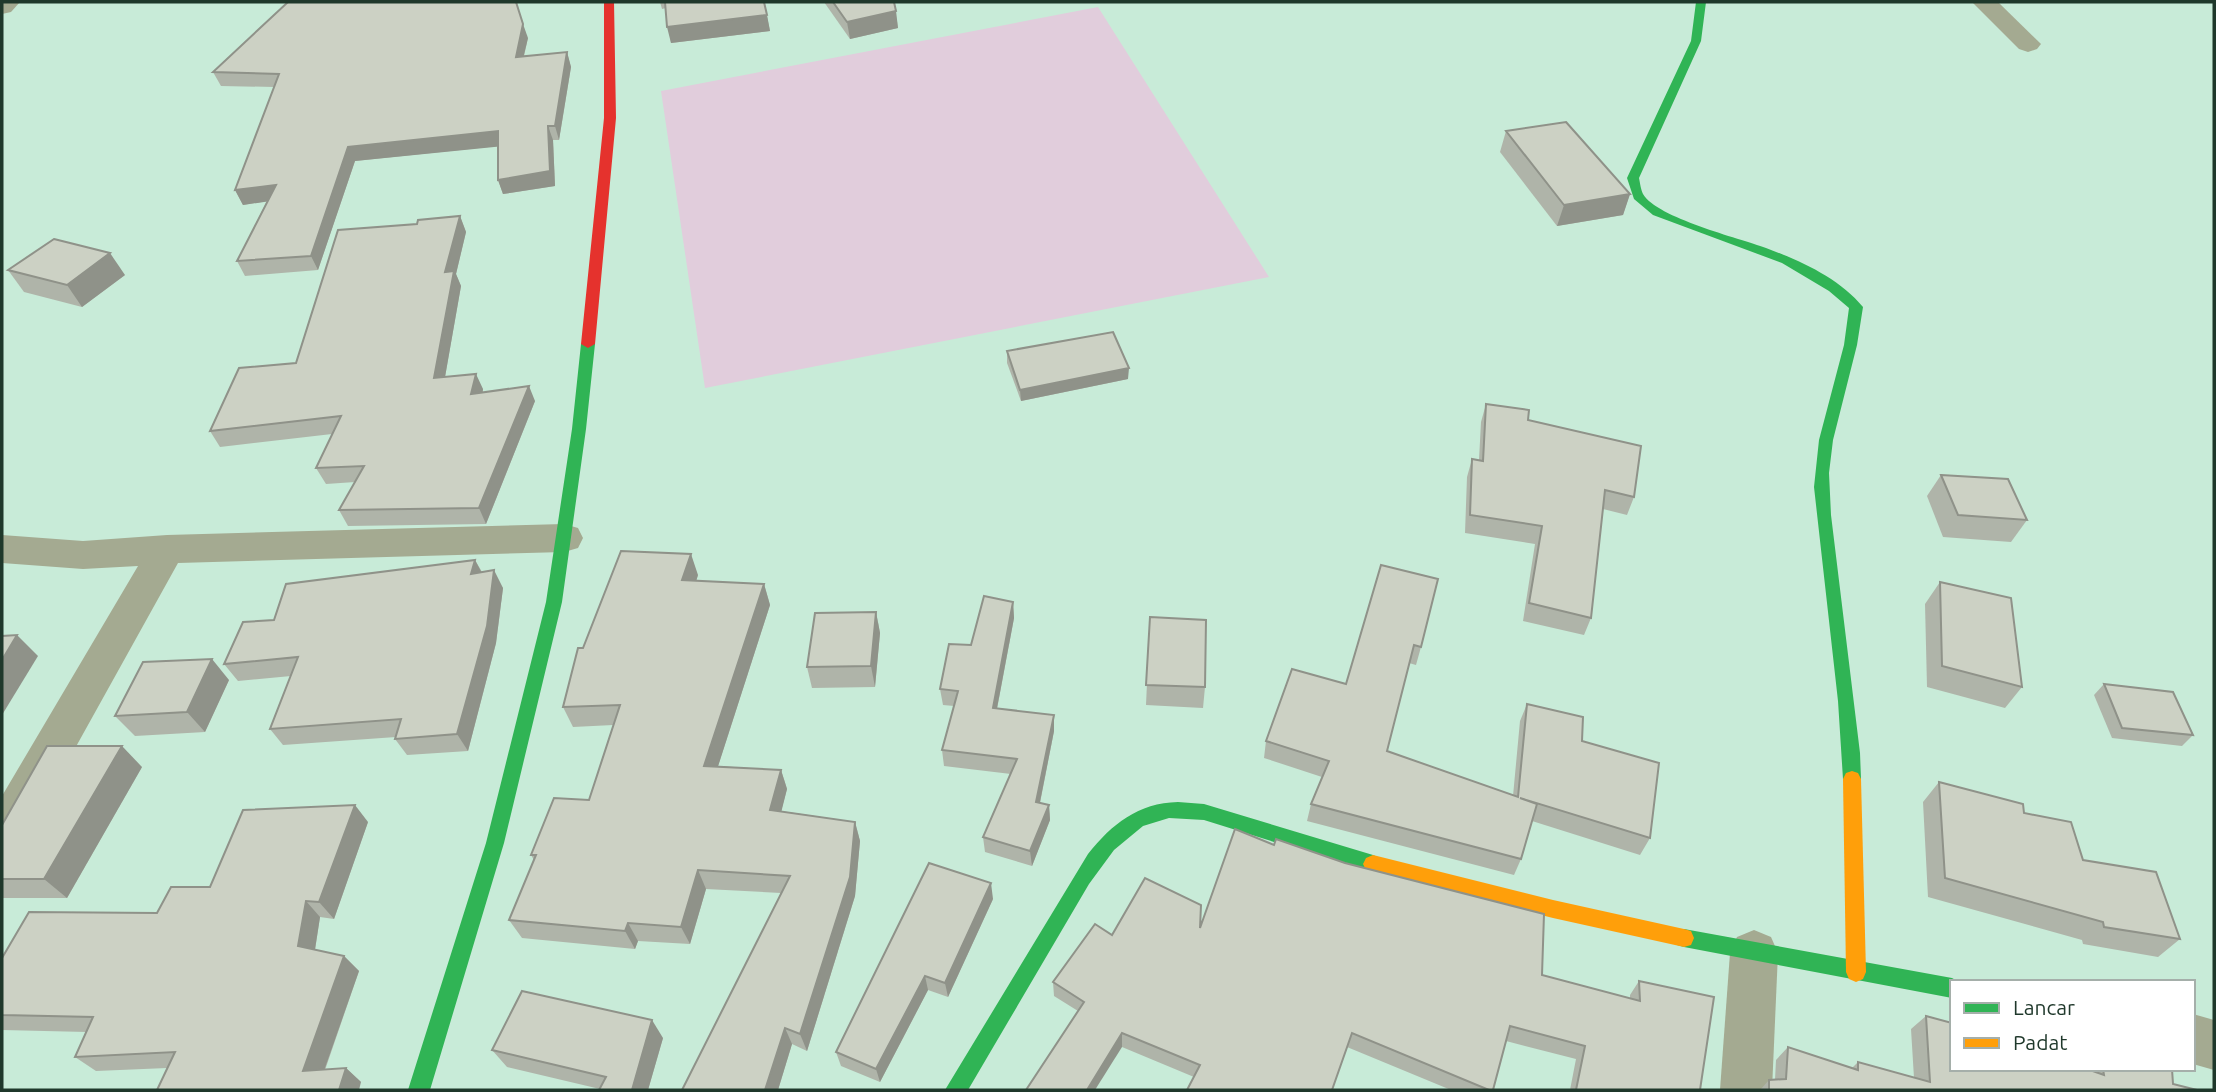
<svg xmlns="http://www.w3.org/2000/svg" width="2216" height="1092" viewBox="0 0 2216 1092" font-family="Ubuntu,sans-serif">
	<rect width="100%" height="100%" fill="#c8ebd8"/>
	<path fill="#e1cddc" d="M 1098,7 L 1269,277 L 705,388 L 661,91 Z"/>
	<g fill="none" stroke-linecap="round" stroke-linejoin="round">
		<g fill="#a4aa91" fill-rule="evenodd">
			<path d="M 2,2 L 20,2 L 11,12 L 2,14 Z"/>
			<path d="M 1972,2 L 1998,2 L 2041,44 L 2037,49 L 2028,52 L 2019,49 Z"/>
			<path d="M 564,524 L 578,528 L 583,538 L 578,548 L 564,552 L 178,563 L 18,851 L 2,857 L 2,796 L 138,566 L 83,569 L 2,563 L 2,535 L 83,541 L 167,535 Z"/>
			<path d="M 1754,930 L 1771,937 L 1778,953 L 1772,1090 L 1720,1090 L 1730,953 L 1737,937 Z"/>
			<path d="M 2193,1014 L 2214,1020 L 2214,1070 L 2193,1064 Z"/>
		</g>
		<g fill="#30b455" fill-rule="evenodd">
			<path d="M 1696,2 L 1706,2 L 1701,41 L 1639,178 C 1640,183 1641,190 1643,194 C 1657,218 1739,238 1766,248 C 1801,261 1839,278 1863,307 L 1857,345 L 1833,440 L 1829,473 L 1831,515 L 1860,753 L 1861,779 L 1858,785 L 1852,787 L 1846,785 L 1843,779 L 1838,701 L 1814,487 L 1819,440 L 1844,345 L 1849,308 L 1829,291 L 1782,263 L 1653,215 L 1634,199 L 1627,178 L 1691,41 Z"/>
			<path d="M 588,340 L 595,344 L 586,429 L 562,602 L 504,843 L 430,1090 L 408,1090 L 486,843 L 546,602 L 572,429 L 581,344 Z"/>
			<path d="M 1178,802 L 1204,804 L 1373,855 L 1380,858 L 1383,864 L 1380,870 L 1373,873 L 1204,820 L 1169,818 L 1143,826 L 1114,850 L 1089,884 L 968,1090 L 945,1090 L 1088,854 C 1112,824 1138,803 1178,802 Z"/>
			<path d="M 1684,929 L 1952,978 L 1959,982 L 1952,982 L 1952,998 L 1684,947 L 1677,945 L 1674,938 L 1677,931 Z"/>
		</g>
		<g fill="#ff9f0a" fill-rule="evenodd">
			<path d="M 1852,771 L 1858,773 L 1861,779 L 1866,972 L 1863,979 L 1856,982 L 1849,979 L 1846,972 L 1843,779 L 1846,773 Z"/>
			<path d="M 1373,855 L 1553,900 L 1684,929 L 1691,931 L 1694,938 L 1691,945 L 1684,947 L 1553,918 L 1373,873 L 1366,870 L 1363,864 L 1366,858 Z"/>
		</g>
		<path fill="#e5322d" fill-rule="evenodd" d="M 604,2 L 614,2 L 616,118 L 595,344 L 588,348 L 581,344 L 604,118 Z"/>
	</g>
	<g fill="#afb4a9">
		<path d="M 660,2 L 764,2 L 770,31 L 671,43 L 666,8 L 662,9 Z"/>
		<path d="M 824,2 L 894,2 L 898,28 L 850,39 Z"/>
		<path d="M 528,38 L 524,56 L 567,52 L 571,67 L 559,140 L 553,140 L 555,186 L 503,194 L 498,180 L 498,146 L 355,161 L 318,270 L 245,276 L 237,261 L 267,201 L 243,205 L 235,190 L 274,87 L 221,86 L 213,72 Z"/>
		<path d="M 1506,131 L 1630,194 L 1623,215 L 1557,226 L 1500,152 Z"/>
		<path d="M 460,216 L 466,232 L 456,274 L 461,286 L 445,377 L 483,389 L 483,392 L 535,401 L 486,524 L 348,526 L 339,510 L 355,482 L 326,484 L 316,468 L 332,434 L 220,447 L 210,431 L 296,363 L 417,224 Z"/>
		<path d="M 8,270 L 125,275 L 82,307 L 24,292 Z"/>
		<path d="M 1007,351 L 1128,379 L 1021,401 L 1007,363 Z"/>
		<path d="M 1486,404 L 1528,420 L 1634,497 L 1627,515 L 1603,509 L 1591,618 L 1584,635 L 1523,621 L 1535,544 L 1465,533 L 1467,477 L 1472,459 L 1479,460 L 1481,422 Z"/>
		<path d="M 1941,475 L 2027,520 L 2011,542 L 1943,537 L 1927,496 Z"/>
		<path d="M 475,560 L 482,572 L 503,588 L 496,643 L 468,751 L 407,755 L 395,739 L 396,737 L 283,745 L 270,729 L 291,676 L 238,681 L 224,664 L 274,620 Z"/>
		<path d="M 1381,565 L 1421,647 L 1416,665 L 1409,663 L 1387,751 L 1513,796 L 1520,721 L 1527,704 L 1582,741 L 1650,838 L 1640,855 L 1532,821 L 1521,859 L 1514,875 L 1307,821 L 1311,804 L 1322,777 L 1264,758 L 1266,741 L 1346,684 Z"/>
		<path d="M 698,575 L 696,581 L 764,584 L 770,605 L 718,766 L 781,770 L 787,789 L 781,811 L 855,822 L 860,841 L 855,896 L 807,1051 L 792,1044 L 778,1090 L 682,1090 L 781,893 L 706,889 L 690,944 L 638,941 L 635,949 L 522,938 L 509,920 L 534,860 L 531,855 L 589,800 L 613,725 L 573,727 L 563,707 L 583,648 Z"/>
		<path d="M 1940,582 L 2022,687 L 2005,708 L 1927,687 L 1925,604 Z"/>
		<path d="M 1013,602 L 1014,618 L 997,709 L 1054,715 L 1054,731 L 1040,803 L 1049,805 L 1050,820 L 1032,866 L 985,852 L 983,837 L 1011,774 L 944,766 L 942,750 L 954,706 L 943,705 L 940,689 L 971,645 Z"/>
		<path d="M 876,612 L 880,633 L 875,687 L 812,688 L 807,667 Z"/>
		<path d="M 1150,617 L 1205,687 L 1203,708 L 1146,705 Z"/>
		<path d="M 229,680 L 205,732 L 135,736 L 115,716 Z"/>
		<path d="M 2104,684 L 2193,735 L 2182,746 L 2112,738 L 2094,695 Z"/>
		<path d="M 142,767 L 67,898 L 2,898 L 2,825 Z"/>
		<path d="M 1939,782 L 2024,813 L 2180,939 L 2158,957 L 2083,944 L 2082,940 L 1928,897 L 1923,802 Z"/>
		<path d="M 368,822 L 334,919 L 320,917 L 315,950 L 344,956 L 359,971 L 325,1070 L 346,1068 L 361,1082 L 167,1068 L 96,1071 L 75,1057 L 87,1032 L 2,1030 L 2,958 L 157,913 Z"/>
		<path d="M 993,899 L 948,997 L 928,990 L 880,1082 L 841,1066 L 836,1052 Z"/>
		<path d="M 1200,928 L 1542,975 L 1630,999 L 1630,995 L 1639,981 L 1700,1090 L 1570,1090 L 1576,1059 L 1506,1041 L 1493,1090 L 1451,1090 L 1347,1047 L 1194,1077 L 1122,1047 L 1078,1011 L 1054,996 L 1053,982 L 1112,935 Z"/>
		<path d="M 1926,1016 L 1952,1069 L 2172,1069 L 2173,1084 L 2197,1090 L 1760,1090 L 1769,1080 L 1775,1080 L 1776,1060 L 1788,1047 L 1852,1068 L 1858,1062 L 1914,1078 L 1911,1029 Z"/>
		<path d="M 663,1038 L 648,1090 L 599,1090 L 600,1089 L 507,1067 L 492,1050 Z"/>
	</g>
	<g fill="#8f9289">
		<path d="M 896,11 L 898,28 L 850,39 L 847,22 Z"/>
		<path d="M 767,15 L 770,31 L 671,43 L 667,27 Z"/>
		<path d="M 523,24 L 528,38 L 520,71 L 516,57 Z"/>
		<path d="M 567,52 L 571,67 L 559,140 L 555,126 Z"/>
		<path d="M 548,126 L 553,140 L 555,186 L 503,194 L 498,180 Z"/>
		<path d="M 498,131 L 504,146 L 355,161 L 318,270 L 311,256 L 348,147 Z"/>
		<path d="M 276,185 L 284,199 L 243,205 L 235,190 Z"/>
		<path d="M 1630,194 L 1623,215 L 1557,226 L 1564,205 Z"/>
		<path d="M 460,216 L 466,232 L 456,274 L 461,286 L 442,394 L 434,378 L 445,272 Z"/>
		<path d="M 110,253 L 125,275 L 82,307 L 67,285 Z"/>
		<path d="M 1129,368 L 1128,379 L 1021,401 L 1020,390 Z"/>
		<path d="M 476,374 L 483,389 L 479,410 L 471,394 Z"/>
		<path d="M 529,386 L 535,401 L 486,524 L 479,508 Z"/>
		<path d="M 691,554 L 698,575 L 690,601 L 682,580 Z"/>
		<path d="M 475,560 L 484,577 L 471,574 Z"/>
		<path d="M 494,570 L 503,588 L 496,643 L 468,751 L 457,734 Z"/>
		<path d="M 764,584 L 770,605 L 712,785 L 704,766 Z"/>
		<path d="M 1013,602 L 1014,618 L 994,724 L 993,708 Z"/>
		<path d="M 876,612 L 880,633 L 875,687 L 871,666 Z"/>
		<path d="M 17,635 L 38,656 L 2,715 L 2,660 Z"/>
		<path d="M 212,659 L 229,680 L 205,732 L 187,712 Z"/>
		<path d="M 1054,715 L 1054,731 L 1037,817 L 1036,802 Z"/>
		<path d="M 122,746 L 142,767 L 67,898 L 44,879 Z"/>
		<path d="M 781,770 L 787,789 L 777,829 L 770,810 Z"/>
		<path d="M 355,805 L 368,822 L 334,919 L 319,902 Z"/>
		<path d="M 1049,805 L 1050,820 L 1032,866 L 1030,851 Z"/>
		<path d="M 855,822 L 860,841 L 855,896 L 807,1051 L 800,1034 Z"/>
		<path d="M 698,870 L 706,889 L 690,944 L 681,927 Z"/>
		<path d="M 991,883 L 993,899 L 948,997 L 945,983 Z"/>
		<path d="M 306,901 L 320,917 L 313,962 L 298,946 Z"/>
		<path d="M 628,923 L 638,941 L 635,949 L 625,931 Z"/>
		<path d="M 344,956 L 359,971 L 319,1085 L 303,1071 Z"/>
		<path d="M 925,976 L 928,990 L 880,1082 L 876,1069 Z"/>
		<path d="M 652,1020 L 663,1038 L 648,1090 L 632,1090 Z"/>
		<path d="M 785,1028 L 792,1044 L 778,1090 L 765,1090 Z"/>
		<path d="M 1122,1033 L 1122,1047 L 1095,1090 L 1087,1090 Z"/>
		<path d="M 346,1068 L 361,1082 L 359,1090 L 339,1090 Z"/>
	</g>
	<g fill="#ccd1c4" stroke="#8f9289" stroke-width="2">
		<path d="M 288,2 L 516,2 L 523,24 L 516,57 L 567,52 L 555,126 L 548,126 L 550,171 L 498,180 L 498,131 L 348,147 L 311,256 L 237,261 L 276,185 L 235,190 L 279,74 L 213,72 Z"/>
		<path d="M 665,2 L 764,2 L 767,15 L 667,27 Z"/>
		<path d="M 833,2 L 894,2 L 896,11 L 847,22 Z"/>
		<path d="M 1566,122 L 1630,194 L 1564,205 L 1506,131 Z"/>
		<path d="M 460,216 L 445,272 L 454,271 L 434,378 L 476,374 L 471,394 L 529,386 L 479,508 L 339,510 L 364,466 L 316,468 L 341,416 L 210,431 L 239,368 L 296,363 L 338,230 L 417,224 L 418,220 Z"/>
		<path d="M 54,239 L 110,253 L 67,285 L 8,270 Z"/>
		<path d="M 1113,332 L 1129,368 L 1020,390 L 1007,351 Z"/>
		<path d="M 1486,404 L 1529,410 L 1528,420 L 1641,446 L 1634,497 L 1605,490 L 1591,618 L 1529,603 L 1542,526 L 1470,515 L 1472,459 L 1483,461 Z"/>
		<path d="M 1941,475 L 2008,479 L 2027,520 L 1958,515 Z"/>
		<path d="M 621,551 L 691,554 L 682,580 L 764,584 L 704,766 L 781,770 L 770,810 L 855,822 L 850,877 L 800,1034 L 785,1028 L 765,1090 L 682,1090 L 790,876 L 698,870 L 681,927 L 628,923 L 625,931 L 509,920 L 536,855 L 531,855 L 554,798 L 589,800 L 620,705 L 563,707 L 578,648 L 583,648 Z"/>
		<path d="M 475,560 L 471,574 L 494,570 L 487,626 L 457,734 L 395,739 L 401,719 L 270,729 L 298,657 L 224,664 L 243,622 L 274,620 L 286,584 Z"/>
		<path d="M 1381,565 L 1438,579 L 1421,647 L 1414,645 L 1387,751 L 1518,797 L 1527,704 L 1583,717 L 1582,741 L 1659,763 L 1650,838 L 1520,798 L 1537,804 L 1521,859 L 1311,804 L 1329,761 L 1266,741 L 1292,669 L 1346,684 Z"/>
		<path d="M 1940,582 L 2011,598 L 2022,687 L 1942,666 Z"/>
		<path d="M 984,596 L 1013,602 L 993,708 L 1054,715 L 1036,802 L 1049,805 L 1030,851 L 983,837 L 1017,759 L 942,750 L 958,691 L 940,689 L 949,644 L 971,645 Z"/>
		<path d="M 876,612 L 871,666 L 807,667 L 815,613 Z"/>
		<path d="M 1150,617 L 1206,620 L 1205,687 L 1146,685 Z"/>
		<path d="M 17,635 L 2,660 L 2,636 Z"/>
		<path d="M 212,659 L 187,712 L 115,716 L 143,662 Z"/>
		<path d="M 2104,684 L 2173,692 L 2193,735 L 2122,728 Z"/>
		<path d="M 47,746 L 122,746 L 44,879 L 2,879 L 2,825 Z"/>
		<path d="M 1939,782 L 2023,804 L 2024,813 L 2071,822 L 2083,860 L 2156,872 L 2180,939 L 2104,927 L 2103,922 L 1945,878 Z"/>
		<path d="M 355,805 L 319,902 L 306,901 L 298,946 L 344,956 L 303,1071 L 346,1068 L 339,1090 L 157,1090 L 175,1052 L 75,1057 L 93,1017 L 2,1015 L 2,958 L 29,912 L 157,913 L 171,887 L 210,887 L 243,810 Z"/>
		<path d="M 1235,829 L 1274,845 L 1276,839 L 1345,863 L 1544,914 L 1542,975 L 1640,1001 L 1639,981 L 1714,997 L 1700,1090 L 1576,1090 L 1585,1046 L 1510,1026 L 1493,1090 L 1489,1090 L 1352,1033 L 1332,1090 L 1187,1090 L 1200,1065 L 1122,1033 L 1087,1090 L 1026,1090 L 1084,1002 L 1053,982 L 1095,924 L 1112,935 L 1145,878 L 1201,905 L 1200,928 Z"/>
		<path d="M 929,863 L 991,883 L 945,983 L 925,976 L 876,1069 L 836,1052 Z"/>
		<path d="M 522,991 L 652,1020 L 632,1090 L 599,1090 L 606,1077 L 492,1050 Z"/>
		<path d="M 1926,1016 L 1952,1023 L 1952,1069 L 2087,1069 L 2104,1075 L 2103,1069 L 2172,1069 L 2173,1084 L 2197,1090 L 1769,1090 L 1769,1080 L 1786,1079 L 1788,1047 L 1858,1070 L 1858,1062 L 1930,1082 Z"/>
	</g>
	<rect width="2216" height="1092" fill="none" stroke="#1f382b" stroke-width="7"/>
	<rect x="1950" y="980" width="245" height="91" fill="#ffffff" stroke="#a5afaa" stroke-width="2"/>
	<rect x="1964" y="1003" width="35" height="10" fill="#30b455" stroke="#a5afaa" stroke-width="2"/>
	<text x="2013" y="1015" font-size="21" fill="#1f382b">Lancar</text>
	<rect x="1964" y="1038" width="35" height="10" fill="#ff9f0a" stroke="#a5afaa" stroke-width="2"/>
	<text x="2013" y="1050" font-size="21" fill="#1f382b">Padat</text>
</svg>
